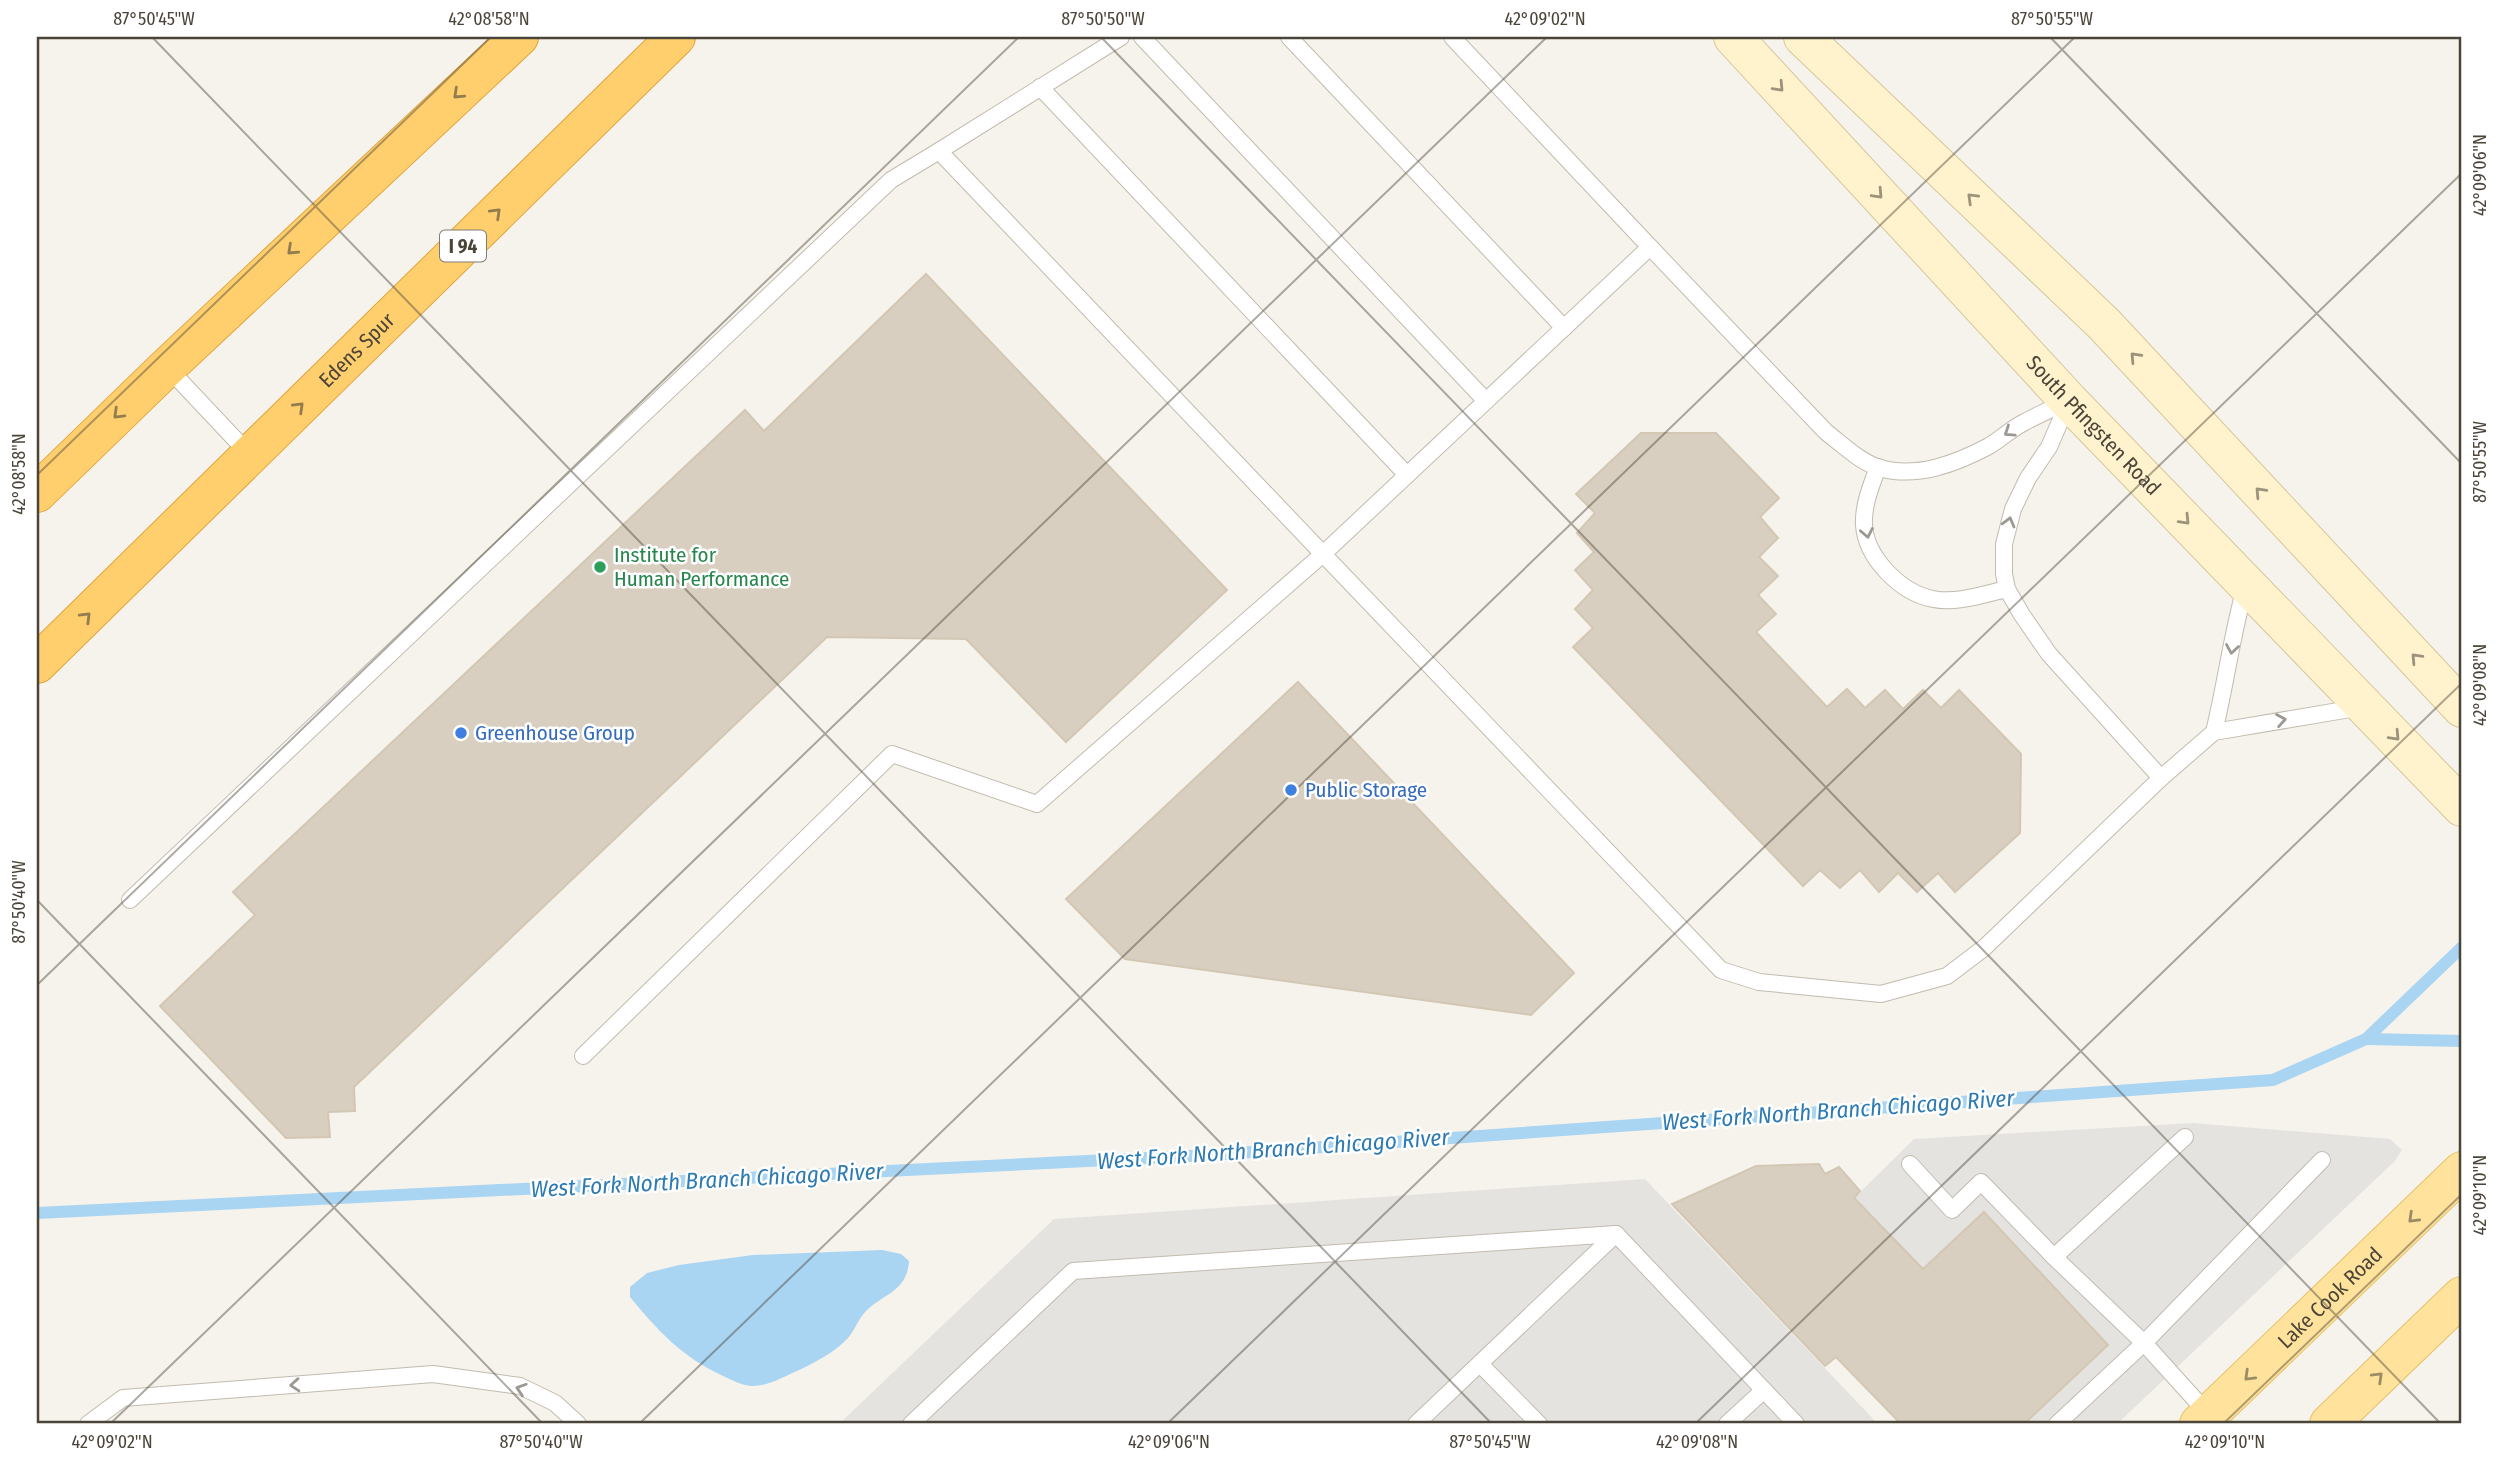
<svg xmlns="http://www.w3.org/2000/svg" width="2499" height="1461" viewBox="0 0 2499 1461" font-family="'Fira Sans Condensed',sans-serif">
	<rect width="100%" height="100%" fill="#f6f3ec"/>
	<g fill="#e5e3e0">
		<path d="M 2193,1123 L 2390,1139 L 2402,1150 L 2395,1161 L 2117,1424 L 2024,1424 L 2107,1345 L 1985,1212 L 1923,1269 L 1854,1198 L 1914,1139 Z"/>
		<path d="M 1645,1179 L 1878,1424 L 839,1424 L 1054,1219 Z"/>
	</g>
	<path fill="#a9d4f2" d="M 882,1250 L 901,1254 L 909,1261 C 907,1292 884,1293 866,1311 C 858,1319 855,1330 848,1338 C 835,1352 816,1362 799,1370 C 785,1376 769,1386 753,1386 C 743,1386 732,1380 723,1376 C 682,1357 658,1331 630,1297 L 630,1287 L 647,1273 L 679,1265 L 753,1255 Z"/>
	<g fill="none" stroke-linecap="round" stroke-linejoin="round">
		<g stroke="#a9d4f2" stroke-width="12">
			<path d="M 2366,1039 L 2462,1041"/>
			<path d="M 37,1213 L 1210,1155 L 2273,1080 L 2366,1039 L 2462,947"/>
		</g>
	</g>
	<g fill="#d8cfc1" stroke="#d3c7b4" stroke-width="2">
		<path d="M 926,274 L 1227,590 L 1066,742 L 966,639 L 827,637 L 354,1087 L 355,1111 L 328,1112 L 330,1137 L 286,1138 L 160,1006 L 255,915 L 233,892 L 745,410 L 764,431 Z"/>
		<path d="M 1641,433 L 1716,433 L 1779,498 L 1760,517 L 1778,538 L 1759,557 L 1778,576 L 1758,595 L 1776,614 L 1756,632 L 1827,707 L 1847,689 L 1865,708 L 1885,690 L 1903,709 L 1923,690 L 1941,708 L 1959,690 L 2021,754 L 2020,833 L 1955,892 L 1938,873 L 1917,892 L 1898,873 L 1879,892 L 1860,870 L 1840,888 L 1820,870 L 1803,886 L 1573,647 L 1593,628 L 1575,609 L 1593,590 L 1575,570 L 1594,552 L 1577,533 L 1595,513 L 1576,494 Z"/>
		<path d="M 1298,682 L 1574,973 L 1531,1015 L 1125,959 L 1066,899 Z"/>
		<path d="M 1819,1164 L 1825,1174 L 1839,1167 L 1860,1191 L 1854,1198 L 1923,1269 L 1984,1212 L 2108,1345 L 2024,1424 L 1901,1424 L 1836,1357 L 1825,1366 L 1672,1204 L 1756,1166 Z"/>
	</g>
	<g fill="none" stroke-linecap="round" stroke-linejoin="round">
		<defs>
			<g id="service">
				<path d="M 1142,37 L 1486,401"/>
				<path d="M 1289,37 L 1564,328"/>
				<path d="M 1452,37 L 1650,247"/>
				<path d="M 1040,87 L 1407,475"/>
				<path d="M 167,367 L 250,455"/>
				<path d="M 2069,401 C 2054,408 2039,414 2025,422 C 2012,428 2001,439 1989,446 C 1957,463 1917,479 1880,468 C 1860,462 1843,445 1826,432 L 1650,247 L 1323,554 L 1721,970 L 1759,982 L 1881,994 L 1947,976 L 1984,948 L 2161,778 L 2214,732 L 2362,707"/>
				<path d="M 2069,401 L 2049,447 L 2028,478 L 2013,509 L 2004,544 L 2004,574 L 2007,589 L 2022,615 L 2049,654 L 2161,778"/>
				<path d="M 1878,467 C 1871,486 1863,505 1864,525 C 1866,558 1901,593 1933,599 C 1957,604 1984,594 2007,589"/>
				<path d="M 2214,732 C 2226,683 2232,633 2246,584"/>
				<path d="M 130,900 L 891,180 L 939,151"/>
				<path d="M 583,1056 L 892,754 L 1037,804 L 1323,554 L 939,151 L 1121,37"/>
				<path d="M 1910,1164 L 1952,1210 L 1981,1182 L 2054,1257 L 2144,1343 L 2209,1415"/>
				<path d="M 1616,1234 L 1796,1424"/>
				<path d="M 2054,1257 L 2185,1137"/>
				<path d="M 1480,1364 L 1539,1424"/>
				<path d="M 88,1424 L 123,1398 L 433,1374 L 520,1386 L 555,1403 L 578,1424"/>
				<path d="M 911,1424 L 1073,1271 L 1616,1234"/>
				<path d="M 1416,1424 L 1616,1234"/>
				<path d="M 1727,1424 L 1764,1390"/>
				<path d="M 2057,1424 L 2144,1343 L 2322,1160"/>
			</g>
			<g id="secondary">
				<path id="s1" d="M 1733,37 L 2069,401 L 2462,807"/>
				<path d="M 1803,37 L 2104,324 L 2462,708"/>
			</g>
			<g id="primary">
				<path id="s2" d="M 2199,1424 L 2462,1171"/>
				<path d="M 2329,1424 L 2462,1296"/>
			</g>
			<g id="motorway">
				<path d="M 37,493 L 167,367 L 519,37"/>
				<path id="s3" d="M 37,664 L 676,37"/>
			</g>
		</defs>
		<use href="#service" stroke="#c2bbae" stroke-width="18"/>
		<use href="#secondary" stroke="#d6c79b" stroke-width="40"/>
		<use href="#primary" stroke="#e6c16a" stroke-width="40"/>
		<use href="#motorway" stroke="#e0a43c" stroke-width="40"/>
		<use href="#service" stroke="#fff" stroke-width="16"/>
		<use href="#secondary" stroke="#fff3cd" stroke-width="38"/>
		<use href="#primary" stroke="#ffe39c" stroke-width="38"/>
		<use href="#motorway" stroke="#ffcf6e" stroke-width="38"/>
	</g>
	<defs><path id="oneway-chevron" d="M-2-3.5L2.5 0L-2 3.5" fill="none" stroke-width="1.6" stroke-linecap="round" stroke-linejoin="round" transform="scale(1.75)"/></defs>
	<g stroke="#9c937c">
		<use href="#oneway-chevron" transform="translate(1779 87) rotate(47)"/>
		<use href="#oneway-chevron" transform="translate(1878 194) rotate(47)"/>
		<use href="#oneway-chevron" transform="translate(1972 198) rotate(-136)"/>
		<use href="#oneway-chevron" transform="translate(2135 357) rotate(-133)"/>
		<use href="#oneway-chevron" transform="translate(2260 492) rotate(-133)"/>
		<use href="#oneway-chevron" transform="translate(2185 520) rotate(46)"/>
		<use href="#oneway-chevron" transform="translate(2416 658) rotate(-133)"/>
		<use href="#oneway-chevron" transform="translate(2395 736) rotate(47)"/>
	</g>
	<g stroke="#937c4e">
		<use href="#oneway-chevron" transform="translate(458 94) rotate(137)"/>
		<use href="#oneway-chevron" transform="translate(496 213) rotate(-44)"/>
		<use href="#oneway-chevron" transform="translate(292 250) rotate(137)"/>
		<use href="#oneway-chevron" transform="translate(299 407) rotate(-44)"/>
		<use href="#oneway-chevron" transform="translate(118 414) rotate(136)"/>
		<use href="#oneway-chevron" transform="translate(86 617) rotate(-45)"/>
	</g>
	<g stroke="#9c9892">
		<use href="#oneway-chevron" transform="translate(2009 432) rotate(146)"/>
		<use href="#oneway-chevron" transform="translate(2009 522) rotate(-75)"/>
		<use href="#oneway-chevron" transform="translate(1867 533) rotate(79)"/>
		<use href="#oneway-chevron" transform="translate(2232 649) rotate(99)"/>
		<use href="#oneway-chevron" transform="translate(2281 720) rotate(-10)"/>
		<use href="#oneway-chevron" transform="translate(295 1385) rotate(176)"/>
		<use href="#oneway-chevron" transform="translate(521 1389) rotate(-162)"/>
	</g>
	<g stroke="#9c8c66">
		<use href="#oneway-chevron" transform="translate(2413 1218) rotate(136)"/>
		<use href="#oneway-chevron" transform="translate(2249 1376) rotate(136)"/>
		<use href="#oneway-chevron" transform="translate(2378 1377) rotate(-44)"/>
	</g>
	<path fill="none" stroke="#4b4439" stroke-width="2" stroke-opacity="0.45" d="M 152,37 L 1492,1424M 1101,37 L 2441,1424M 2050,37 L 2462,464M 37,475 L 491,37M 37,900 L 543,1424M 37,985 L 1019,37M 110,1424 L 1547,37M 639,1424 L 2075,37M 1167,1424 L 2462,173M 1695,1424 L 2462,683M 2223,1424 L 2462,1194"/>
	<circle fill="#2e9e5b" stroke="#fff" stroke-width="2.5" cx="600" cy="567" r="7"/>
	<g fill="#3f7fe0" stroke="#fff" stroke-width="2.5">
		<circle cx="461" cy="733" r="7"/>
		<circle cx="1291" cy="790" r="7"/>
	</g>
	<g text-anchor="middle" stroke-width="5" stroke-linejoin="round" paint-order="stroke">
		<rect fill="#fff" stroke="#817c74" stroke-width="2" x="440" y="230.5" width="46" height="31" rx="5"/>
		<g font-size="19" font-weight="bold" fill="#4b4439">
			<text x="463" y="253">I 94</text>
		</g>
		<g font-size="21" fill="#4b4439" stroke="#fff">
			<text dy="7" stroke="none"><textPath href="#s3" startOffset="448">Edens Spur</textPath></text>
			<text dy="7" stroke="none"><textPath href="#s1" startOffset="530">South Pfingsten Road</textPath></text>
			<text dy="7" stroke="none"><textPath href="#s2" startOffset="182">Lake Cook Road</textPath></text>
		</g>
		<g font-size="21" fill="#27864d" stroke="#fff" text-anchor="start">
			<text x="614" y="562">Institute for<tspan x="614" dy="24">Human Performance</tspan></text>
		</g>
		<g font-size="21" fill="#366cbe" stroke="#fff" text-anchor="start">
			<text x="475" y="740">Greenhouse Group</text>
			<text x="1305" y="797">Public Storage</text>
		</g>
		<g font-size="23" font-style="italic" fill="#2e7ab2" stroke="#fff">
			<text transform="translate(1838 1110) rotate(-4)" y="8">West Fork North Branch Chicago River</text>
			<text transform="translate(1273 1149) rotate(-4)" y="8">West Fork North Branch Chicago River</text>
			<text transform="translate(707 1180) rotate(-3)" y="8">West Fork North Branch Chicago River</text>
		</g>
	</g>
	<rect width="2499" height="1461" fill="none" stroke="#ffffff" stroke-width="77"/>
	<rect x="38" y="38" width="2422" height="1384" fill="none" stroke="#4b4439" stroke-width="2.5"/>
	<g font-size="18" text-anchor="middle" fill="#4b4439">
		<text x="154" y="25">87°50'45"W</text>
		<text x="489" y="25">42°08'58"N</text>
		<text x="1103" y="25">87°50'50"W</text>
		<text x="1545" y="25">42°09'02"N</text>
		<text x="2052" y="25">87°50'55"W</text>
		<text transform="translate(2480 175) rotate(-90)" y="6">42°09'06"N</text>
		<text transform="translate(2480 462) rotate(-90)" y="6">87°50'55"W</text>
		<text transform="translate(19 474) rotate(-90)" y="6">42°08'58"N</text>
		<text transform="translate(2480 685) rotate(-90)" y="6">42°09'08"N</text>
		<text transform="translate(19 902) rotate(-90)" y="6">87°50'40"W</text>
		<text transform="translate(2480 1195) rotate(-90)" y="6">42°09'10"N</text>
		<text x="112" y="1448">42°09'02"N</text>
		<text x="541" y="1448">87°50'40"W</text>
		<text x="1169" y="1448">42°09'06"N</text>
		<text x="1490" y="1448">87°50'45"W</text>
		<text x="1697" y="1448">42°09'08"N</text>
		<text x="2225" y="1448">42°09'10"N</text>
	</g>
</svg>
